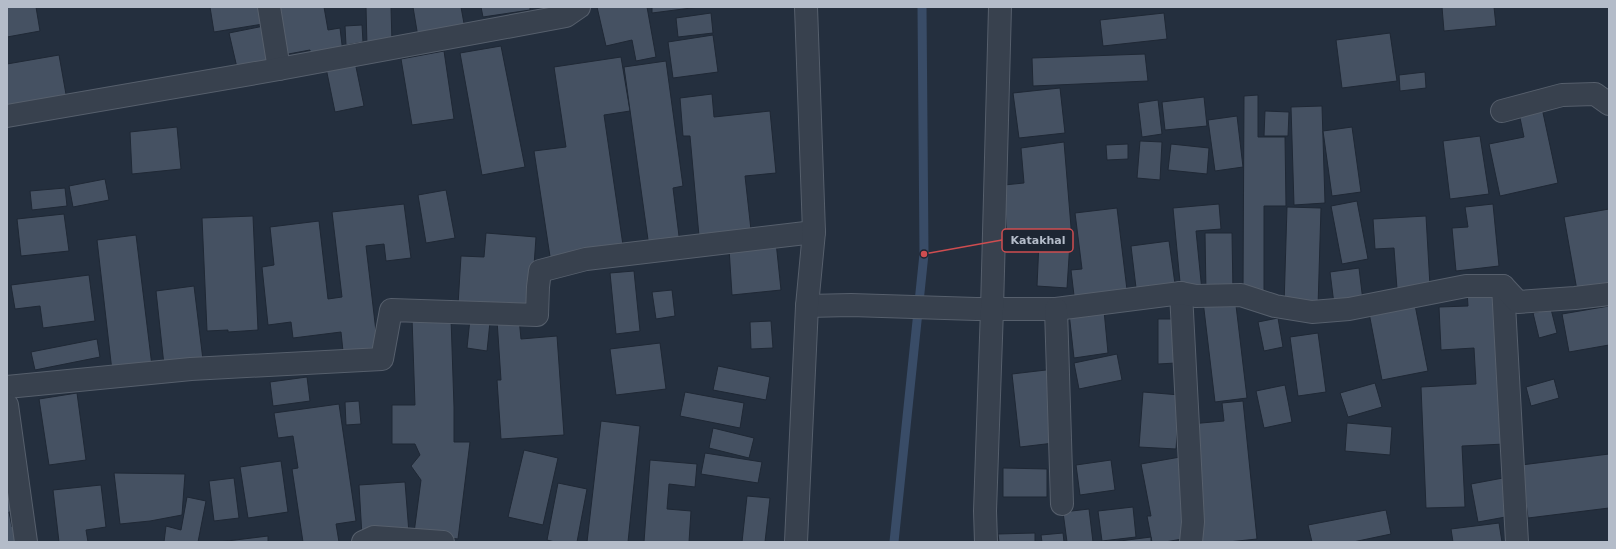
<svg xmlns="http://www.w3.org/2000/svg" width="1616" height="549" viewBox="0 0 1616 549" font-family="'DejaVu Sans',sans-serif">
	<rect width="100%" height="100%" fill="#242f3e"/>
	<g fill="none" stroke-linecap="round" stroke-linejoin="round">
		<path stroke="#394c67" stroke-width="9" d="M 894,542 L 924,254 L 922,7"/>
	</g>
	<g fill="#455162" stroke="#1f2835">
		<path d="M 7,7 L 36,7 L 40,31 L 7,37 Z"/>
		<path d="M 210,7 L 261,7 L 263,24 L 214,32 Z"/>
		<path d="M 275,7 L 324,7 L 328,30 L 340,28 L 343,53 L 311,58 L 310,50 L 283,55 Z"/>
		<path d="M 366,7 L 391,7 L 392,43 L 367,46 Z"/>
		<path d="M 413,7 L 461,7 L 465,29 L 418,37 Z"/>
		<path d="M 481,7 L 530,7 L 530,10 L 483,17 Z"/>
		<path d="M 597,7 L 647,7 L 656,57 L 636,61 L 632,40 L 606,46 Z"/>
		<path d="M 652,7 L 699,7 L 652,13 Z"/>
		<path d="M 1442,7 L 1494,7 L 1496,26 L 1444,31 Z"/>
		<path d="M 711,13 L 713,33 L 678,37 L 676,18 Z"/>
		<path d="M 1164,13 L 1167,39 L 1103,46 L 1100,20 Z"/>
		<path d="M 362,25 L 363,42 L 346,45 L 345,26 Z"/>
		<path d="M 264,26 L 273,64 L 238,72 L 229,33 Z"/>
		<path d="M 1390,33 L 1397,81 L 1342,88 L 1336,40 Z"/>
		<path d="M 713,35 L 718,72 L 673,78 L 668,42 Z"/>
		<path d="M 501,46 L 525,167 L 482,175 L 460,53 Z"/>
		<path d="M 444,51 L 454,119 L 412,125 L 401,59 Z"/>
		<path d="M 1145,54 L 1148,81 L 1033,86 L 1032,58 Z"/>
		<path d="M 59,55 L 67,100 L 7,111 L 7,64 Z"/>
		<path d="M 621,57 L 630,111 L 604,115 L 624,252 L 551,263 L 534,151 L 566,147 L 554,67 Z"/>
		<path d="M 666,61 L 683,186 L 673,188 L 680,244 L 649,247 L 624,67 Z"/>
		<path d="M 355,62 L 364,106 L 335,112 L 326,68 Z"/>
		<path d="M 1425,72 L 1426,88 L 1400,91 L 1399,75 Z"/>
		<path d="M 1060,88 L 1065,133 L 1019,138 L 1013,93 Z"/>
		<path d="M 712,94 L 714,117 L 770,111 L 776,173 L 745,176 L 751,230 L 699,236 L 690,136 L 683,136 L 680,98 Z"/>
		<path d="M 1258,95 L 1258,137 L 1285,137 L 1286,206 L 1264,206 L 1264,292 L 1243,293 L 1244,96 Z"/>
		<path d="M 1204,97 L 1207,126 L 1165,130 L 1162,102 Z"/>
		<path d="M 1158,100 L 1162,134 L 1142,137 L 1138,103 Z"/>
		<path d="M 1322,106 L 1325,203 L 1294,205 L 1291,107 Z"/>
		<path d="M 1542,108 L 1558,183 L 1500,196 L 1489,144 L 1524,137 L 1519,113 Z"/>
		<path d="M 1265,111 L 1289,112 L 1288,136 L 1264,136 Z"/>
		<path d="M 1237,116 L 1243,167 L 1215,171 L 1208,120 Z"/>
		<path d="M 177,127 L 181,169 L 132,174 L 130,132 Z"/>
		<path d="M 1352,127 L 1361,192 L 1332,196 L 1323,131 Z"/>
		<path d="M 1480,136 L 1489,194 L 1450,199 L 1443,141 Z"/>
		<path d="M 1140,141 L 1162,142 L 1160,180 L 1137,178 Z"/>
		<path d="M 1064,142 L 1071,227 L 1067,288 L 1037,286 L 1039,242 L 1007,243 L 1004,185 L 1024,183 L 1021,148 Z"/>
		<path d="M 1128,144 L 1128,159 L 1107,160 L 1106,145 Z"/>
		<path d="M 1171,144 L 1209,148 L 1207,174 L 1168,170 Z"/>
		<path d="M 105,179 L 109,200 L 73,207 L 69,186 Z"/>
		<path d="M 65,188 L 67,206 L 32,210 L 30,191 Z"/>
		<path d="M 446,190 L 455,238 L 426,243 L 418,195 Z"/>
		<path d="M 1357,201 L 1368,259 L 1342,264 L 1331,206 Z"/>
		<path d="M 404,204 L 411,258 L 386,261 L 384,244 L 366,246 L 379,357 L 344,361 L 341,332 L 293,338 L 291,322 L 268,325 L 262,267 L 274,265 L 270,227 L 319,221 L 328,299 L 342,297 L 332,212 Z"/>
		<path d="M 1219,204 L 1221,229 L 1196,231 L 1202,291 L 1181,293 L 1173,208 Z"/>
		<path d="M 1493,204 L 1499,266 L 1456,271 L 1452,228 L 1468,227 L 1465,207 Z"/>
		<path d="M 1287,207 L 1321,208 L 1318,307 L 1284,306 Z"/>
		<path d="M 1117,208 L 1128,298 L 1075,304 L 1071,270 L 1082,269 L 1075,213 Z"/>
		<path d="M 1609,209 L 1609,291 L 1578,296 L 1564,217 Z"/>
		<path d="M 64,214 L 69,251 L 21,256 L 17,219 Z"/>
		<path d="M 253,216 L 258,330 L 228,332 L 228,330 L 207,331 L 202,218 Z"/>
		<path d="M 1426,216 L 1430,286 L 1397,289 L 1394,248 L 1375,249 L 1373,219 Z"/>
		<path d="M 486,233 L 536,237 L 531,310 L 458,305 L 461,256 L 484,257 Z"/>
		<path d="M 1205,233 L 1232,233 L 1233,293 L 1206,293 Z"/>
		<path d="M 136,235 L 152,366 L 112,371 L 97,240 Z"/>
		<path d="M 1169,241 L 1176,291 L 1137,296 L 1131,246 Z"/>
		<path d="M 776,242 L 781,290 L 732,295 L 729,248 Z"/>
		<path d="M 1359,268 L 1363,301 L 1334,304 L 1330,272 Z"/>
		<path d="M 634,271 L 640,331 L 616,334 L 610,273 Z"/>
		<path d="M 89,275 L 95,321 L 43,328 L 40,306 L 15,309 L 11,285 Z"/>
		<path d="M 194,286 L 203,360 L 164,365 L 156,291 Z"/>
		<path d="M 1498,289 L 1505,444 L 1462,446 L 1465,507 L 1426,508 L 1421,387 L 1476,384 L 1474,348 L 1441,350 L 1439,307 L 1468,306 L 1467,291 Z"/>
		<path d="M 672,290 L 675,316 L 656,319 L 652,292 Z"/>
		<path d="M 1235,297 L 1247,398 L 1215,402 L 1203,301 Z"/>
		<path d="M 1415,305 L 1428,371 L 1382,380 L 1369,313 Z"/>
		<path d="M 1609,306 L 1609,345 L 1569,352 L 1562,314 Z"/>
		<path d="M 1551,309 L 1557,333 L 1539,338 L 1533,313 Z"/>
		<path d="M 1104,310 L 1108,353 L 1074,358 L 1069,313 Z"/>
		<path d="M 412,318 L 451,318 L 454,407 L 454,442 L 470,442 L 458,539 L 414,533 L 421,480 L 411,466 L 420,455 L 415,444 L 392,444 L 392,405 L 415,405 Z"/>
		<path d="M 519,318 L 521,339 L 557,336 L 564,435 L 501,439 L 497,380 L 501,380 L 497,320 Z"/>
		<path d="M 1278,318 L 1283,347 L 1264,351 L 1258,322 Z"/>
		<path d="M 470,319 L 490,322 L 487,351 L 467,348 Z"/>
		<path d="M 1158,319 L 1176,319 L 1176,363 L 1158,364 Z"/>
		<path d="M 771,321 L 773,348 L 751,349 L 750,322 Z"/>
		<path d="M 1318,333 L 1326,392 L 1298,396 L 1290,337 Z"/>
		<path d="M 97,339 L 100,357 L 35,370 L 31,352 Z"/>
		<path d="M 660,343 L 666,389 L 616,395 L 610,349 Z"/>
		<path d="M 1117,354 L 1122,380 L 1079,389 L 1074,363 Z"/>
		<path d="M 718,366 L 770,377 L 766,400 L 713,390 Z"/>
		<path d="M 1063,368 L 1071,441 L 1020,447 L 1012,374 Z"/>
		<path d="M 307,377 L 310,401 L 273,406 L 270,382 Z"/>
		<path d="M 1554,379 L 1559,398 L 1531,406 L 1526,387 Z"/>
		<path d="M 1375,383 L 1382,407 L 1348,417 L 1340,393 Z"/>
		<path d="M 1285,385 L 1292,422 L 1264,428 L 1256,391 Z"/>
		<path d="M 685,392 L 744,403 L 740,428 L 680,416 Z"/>
		<path d="M 1143,392 L 1180,395 L 1176,449 L 1139,447 Z"/>
		<path d="M 77,393 L 86,460 L 49,465 L 39,399 Z"/>
		<path d="M 359,401 L 361,424 L 346,425 L 345,402 Z"/>
		<path d="M 1243,401 L 1257,539 L 1228,542 L 1202,542 L 1190,424 L 1224,421 L 1222,403 Z"/>
		<path d="M 339,404 L 356,521 L 336,524 L 339,542 L 303,542 L 292,469 L 298,468 L 293,436 L 278,438 L 274,413 Z"/>
		<path d="M 601,421 L 640,426 L 628,542 L 587,542 Z"/>
		<path d="M 1347,423 L 1392,427 L 1390,455 L 1345,451 Z"/>
		<path d="M 713,428 L 754,438 L 749,458 L 709,448 Z"/>
		<path d="M 524,450 L 558,458 L 543,525 L 508,517 Z"/>
		<path d="M 705,453 L 762,462 L 758,483 L 701,474 Z"/>
		<path d="M 1609,454 L 1609,508 L 1528,518 L 1521,465 Z"/>
		<path d="M 1180,457 L 1188,538 L 1165,542 L 1152,542 L 1147,516 L 1151,516 L 1141,464 Z"/>
		<path d="M 650,460 L 697,464 L 695,487 L 669,484 L 667,509 L 691,511 L 689,542 L 644,542 Z"/>
		<path d="M 1111,460 L 1115,490 L 1080,495 L 1076,465 Z"/>
		<path d="M 281,461 L 288,512 L 248,518 L 240,467 Z"/>
		<path d="M 1003,468 L 1047,469 L 1047,497 L 1003,497 Z"/>
		<path d="M 114,473 L 185,474 L 182,515 L 150,521 L 120,524 Z"/>
		<path d="M 234,478 L 239,518 L 214,521 L 209,481 Z"/>
		<path d="M 1503,478 L 1511,516 L 1478,522 L 1471,484 Z"/>
		<path d="M 7,479 L 16,511 L 9,512 L 12,527 L 17,526 L 20,542 L 7,542 Z"/>
		<path d="M 405,482 L 409,533 L 362,536 L 359,485 Z"/>
		<path d="M 558,483 L 587,489 L 577,542 L 555,542 L 547,540 Z"/>
		<path d="M 101,485 L 106,527 L 86,530 L 88,542 L 59,542 L 53,490 Z"/>
		<path d="M 747,496 L 770,498 L 765,542 L 742,542 Z"/>
		<path d="M 187,497 L 206,501 L 198,542 L 164,542 L 166,526 L 181,530 Z"/>
		<path d="M 1133,507 L 1136,537 L 1102,541 L 1098,511 Z"/>
		<path d="M 1089,509 L 1093,542 L 1067,542 L 1063,512 Z"/>
		<path d="M 1386,510 L 1391,534 L 1353,542 L 1312,542 L 1308,525 Z"/>
		<path d="M 1499,523 L 1502,542 L 1453,542 L 1451,529 Z"/>
		<path d="M 1035,533 L 1035,542 L 999,542 L 998,534 Z"/>
		<path d="M 1063,533 L 1064,542 L 1042,542 L 1041,535 Z"/>
		<path d="M 268,536 L 268,542 L 219,542 Z"/>
		<path d="M 1151,537 L 1151,542 L 1112,542 Z"/>
	</g>
	<g fill="none" stroke-linecap="round" stroke-linejoin="round">
		<defs>
			<g id="minor">
				<path d="M 269,7 L 279,69"/>
				<path d="M 1502,111 L 1562,95 L 1595,94 L 1609,104"/>
				<path d="M 7,116 L 279,69 L 566,16 L 579,7"/>
				<path d="M 1503,286 L 1517,542"/>
				<path d="M 1181,293 L 1193,522 L 1191,542"/>
				<path d="M 807,306 L 851,305 L 976,309 L 1056,309 L 1181,293 L 1196,296 L 1241,295 L 1275,306 L 1312,312 L 1349,309 L 1466,286 L 1503,286 L 1518,302 L 1575,298 L 1609,294"/>
				<path d="M 1056,309 L 1062,504"/>
				<path d="M 7,387 L 191,369 L 382,359 L 391,310 L 537,315 L 538,287 L 540,271 L 586,259 L 814,232"/>
				<path d="M 7,405 L 26,542"/>
				<path d="M 363,542 L 374,537 L 443,542"/>
				<path d="M 796,542 L 807,306 L 814,232 L 806,7"/>
				<path d="M 986,542 L 985,511 L 992,309 L 1000,7"/>
			</g>
		</defs>
		<use href="#minor" stroke="#565f6c" stroke-width="24"/>
		<use href="#minor" stroke="#38414e" stroke-width="22"/>
	</g>
	<path fill="none" stroke="#ce4d50" stroke-width="1.5" d="M924 254L1002 240"/>
	<circle fill="#ce4d50" stroke="#1d2633" stroke-width="1.5" cx="924" cy="254" r="4"/>
	<rect fill="#1d2633" stroke="#ce4d50" stroke-width="1.5" x="1002" y="229" width="71" height="23" rx="4"/>
	<g font-size="11" text-anchor="middle" font-weight="bold" fill="#b4bcc9">
		<text x="1038" y="244">Katakhal</text>
	</g>
	<rect width="1616" height="549" fill="none" stroke="#b4bcc9" stroke-width="16"/>
</svg>
